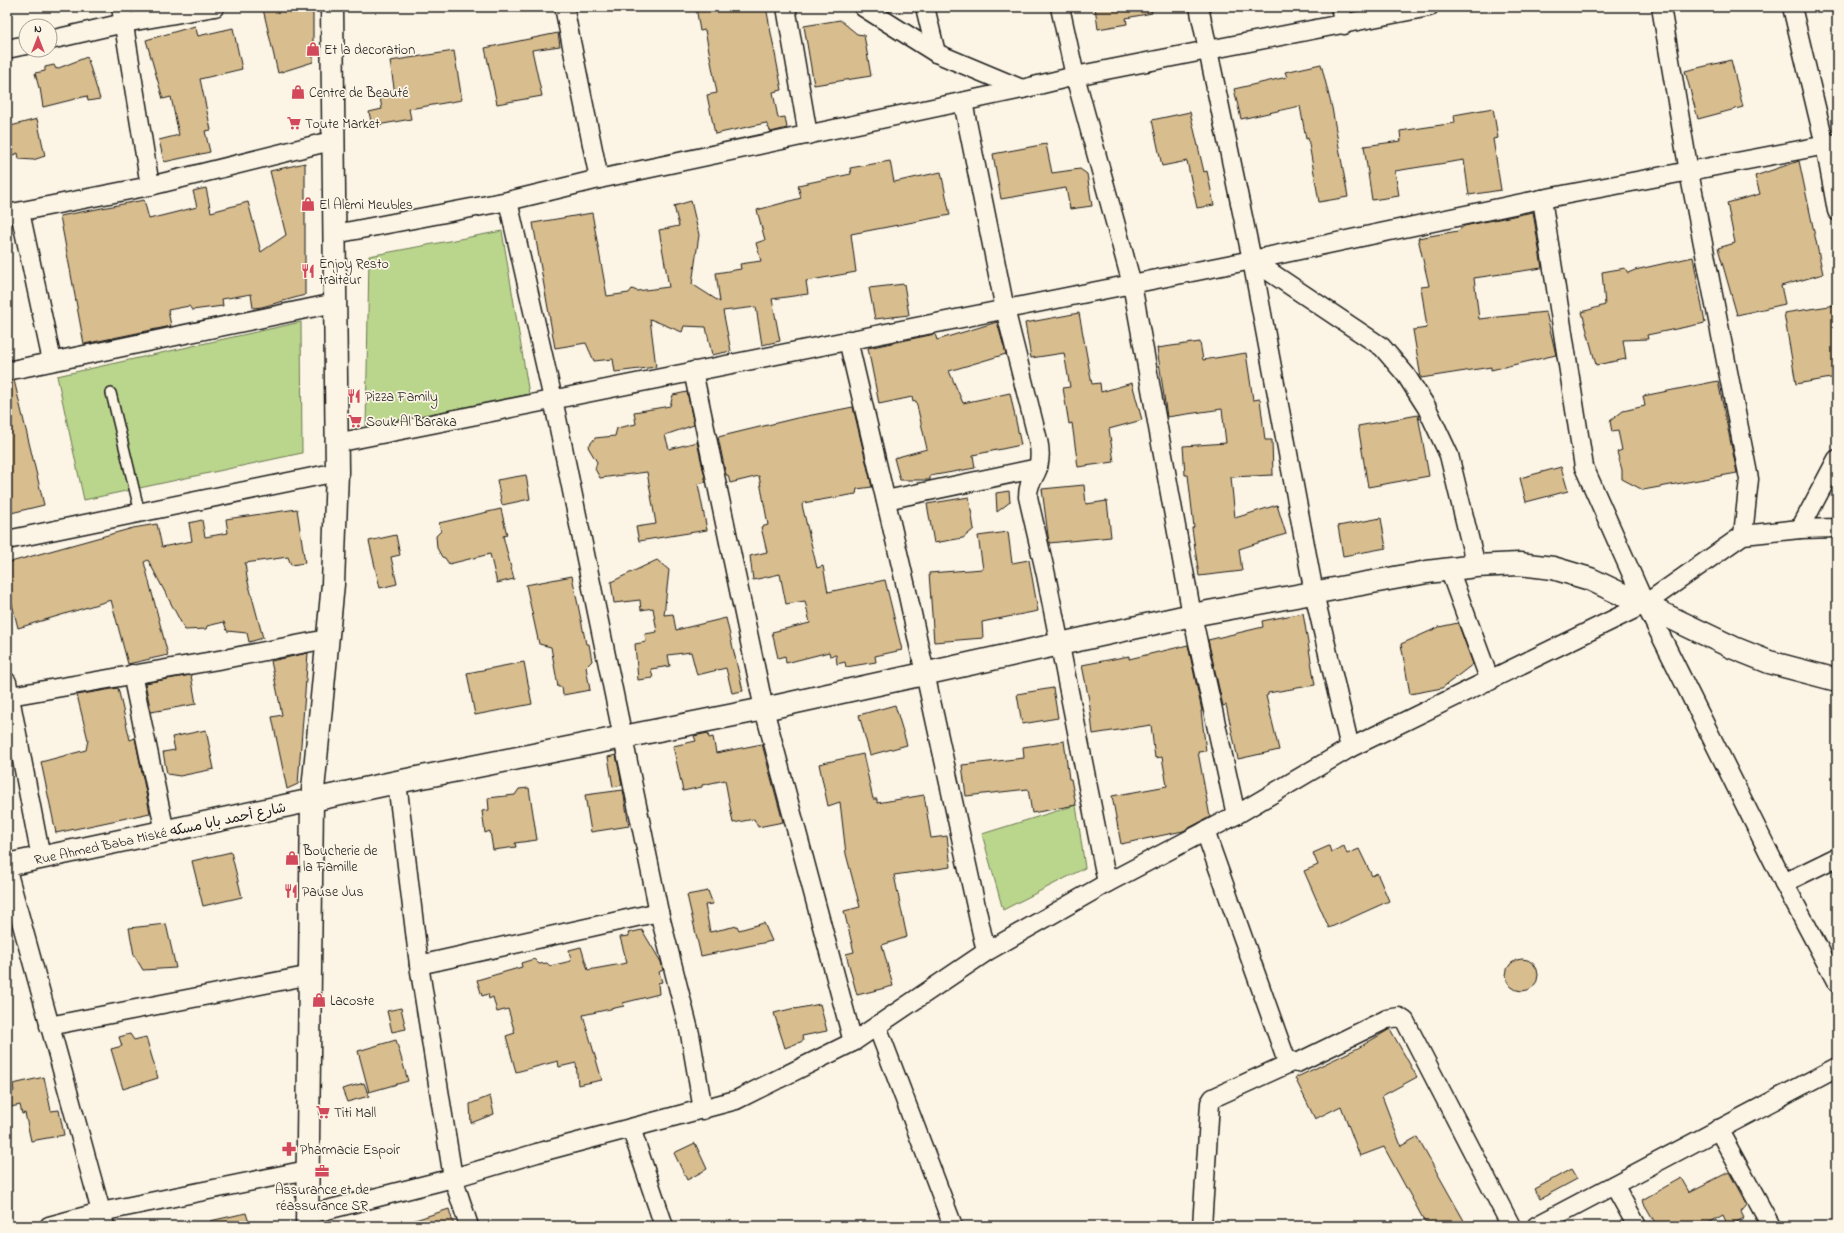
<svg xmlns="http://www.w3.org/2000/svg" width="1844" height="1233" viewBox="0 0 1844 1233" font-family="'Indie Flower','Playpen Sans Arabic',sans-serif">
	<rect width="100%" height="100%" fill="#fcf5e5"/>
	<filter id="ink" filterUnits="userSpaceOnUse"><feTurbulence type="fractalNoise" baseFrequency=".025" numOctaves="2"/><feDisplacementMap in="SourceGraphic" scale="8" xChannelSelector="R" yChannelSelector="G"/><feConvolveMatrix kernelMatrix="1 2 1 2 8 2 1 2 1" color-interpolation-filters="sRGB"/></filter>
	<g filter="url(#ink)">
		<g fill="#bad58c" stroke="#6b7854">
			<path d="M 502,231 L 529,394 L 366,427 L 369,256 Z"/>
			<path d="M 301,322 L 302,453 L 84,500 L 57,376 Z"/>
			<path d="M 1076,805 L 1085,868 L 1003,910 L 982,834 Z"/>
		</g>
		<g fill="#d8bd8e" stroke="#1c1c1c">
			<path d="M 272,7 L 313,7 L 313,62 L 278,73 L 263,9 Z"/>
			<path d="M 696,7 L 766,7 L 782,90 L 773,92 L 778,118 L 785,117 L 787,128 L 771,132 L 766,123 L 715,134 L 707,95 L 717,93 L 705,30 L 700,31 Z"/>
			<path d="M 1095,7 L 1151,7 L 1152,13 L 1126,18 L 1127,24 L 1098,29 Z"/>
			<path d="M 840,20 L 857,34 L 864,35 L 871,76 L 814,85 L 804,26 Z"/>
			<path d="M 195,26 L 198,36 L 233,28 L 242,69 L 200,79 L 211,130 L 205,131 L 210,152 L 164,162 L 159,140 L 179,135 L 171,97 L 163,99 L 146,40 Z"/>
			<path d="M 558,33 L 560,46 L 532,50 L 542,96 L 497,104 L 485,48 Z"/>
			<path d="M 454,51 L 462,100 L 409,109 L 411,119 L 372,126 L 369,112 L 382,109 L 380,97 L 395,94 L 390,61 Z"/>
			<path d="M 87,57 L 100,99 L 88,101 L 87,96 L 43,107 L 40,88 L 39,88 L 35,73 L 45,71 L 45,67 L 54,65 L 56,69 Z"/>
			<path d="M 1731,60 L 1743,107 L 1698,119 L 1685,71 Z"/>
			<path d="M 1321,64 L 1332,108 L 1348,197 L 1319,202 L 1308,138 L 1306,139 L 1300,106 L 1241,119 L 1234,89 L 1287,77 L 1285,72 Z"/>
			<path d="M 1493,108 L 1498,138 L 1493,139 L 1501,190 L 1469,195 L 1464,160 L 1395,171 L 1399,196 L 1372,200 L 1364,146 L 1401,141 L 1400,131 L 1455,123 L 1454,115 Z"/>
			<path d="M 1190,112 L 1204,172 L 1207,171 L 1214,205 L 1197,208 L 1187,161 L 1162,166 L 1152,120 Z"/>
			<path d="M 37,119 L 45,156 L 33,160 L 19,159 L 18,153 L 11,156 L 7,144 L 7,127 Z"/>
			<path d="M 1046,144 L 1052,173 L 1080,169 L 1087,174 L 1092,206 L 1070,209 L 1066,188 L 1001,199 L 993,154 Z"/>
			<path d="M 890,161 L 894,182 L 941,172 L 950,215 L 851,234 L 856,272 L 806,281 L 808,294 L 772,299 L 780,341 L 762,345 L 756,307 L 723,311 L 731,351 L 712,355 L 706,327 L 684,326 L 682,332 L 650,319 L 656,367 L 615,372 L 613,359 L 594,361 L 586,343 L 555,348 L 533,223 L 592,213 L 607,296 L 629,293 L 632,289 L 637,291 L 669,287 L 659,230 L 679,226 L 674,206 L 691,201 L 699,235 L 692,284 L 720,302 L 716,273 L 741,269 L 740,264 L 761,261 L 756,243 L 765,240 L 757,210 L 801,198 L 798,185 L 851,174 L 850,168 Z"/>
			<path d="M 1799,161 L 1823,274 L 1781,286 L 1785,304 L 1737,315 L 1718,248 L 1735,243 L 1727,203 L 1760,194 L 1755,176 Z"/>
			<path d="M 305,163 L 305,295 L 262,307 L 253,308 L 251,294 L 222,299 L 223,306 L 192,310 L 189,306 L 168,310 L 171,326 L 84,344 L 60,216 L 144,200 L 149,219 L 197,207 L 193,191 L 206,188 L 211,212 L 248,202 L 261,252 L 286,235 L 270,171 Z"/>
			<path d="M 1533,212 L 1542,268 L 1474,278 L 1479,319 L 1546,312 L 1556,355 L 1491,370 L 1491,367 L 1421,378 L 1413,330 L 1427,328 L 1421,287 L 1429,286 L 1418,238 L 1458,231 L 1464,226 Z"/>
			<path d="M 1693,257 L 1705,323 L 1647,335 L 1648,339 L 1623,340 L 1626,359 L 1596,365 L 1582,312 L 1605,305 L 1602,272 L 1625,268 L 1628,273 L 1635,270 Z"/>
			<path d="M 904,284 L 909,315 L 875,319 L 869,288 Z"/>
			<path d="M 1836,305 L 1837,377 L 1796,384 L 1784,313 Z"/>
			<path d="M 1079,313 L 1092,384 L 1100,383 L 1101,392 L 1132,383 L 1142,420 L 1109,429 L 1114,462 L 1078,467 L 1072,423 L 1069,424 L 1063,388 L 1070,387 L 1064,353 L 1031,358 L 1025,323 Z"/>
			<path d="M 997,322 L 1006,354 L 949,371 L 963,403 L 1010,393 L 1021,445 L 973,455 L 975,468 L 930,476 L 930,480 L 900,480 L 894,458 L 927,449 L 916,401 L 913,402 L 912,397 L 879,404 L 868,348 L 935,334 L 937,340 Z"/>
			<path d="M 1200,342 L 1203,360 L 1246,353 L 1253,400 L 1260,399 L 1265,440 L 1272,440 L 1273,475 L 1231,477 L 1235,518 L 1277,505 L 1286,534 L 1239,549 L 1242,571 L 1199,576 L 1192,528 L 1194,527 L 1188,475 L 1185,475 L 1183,446 L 1226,443 L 1222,409 L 1167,417 L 1157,348 Z"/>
			<path d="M 14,380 L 44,505 L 7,514 L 7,381 Z"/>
			<path d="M 1718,381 L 1737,473 L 1643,490 L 1622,479 L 1622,470 L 1617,452 L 1622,450 L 1618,431 L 1612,432 L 1610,421 L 1623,411 L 1645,406 L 1643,396 Z"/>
			<path d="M 687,392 L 694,425 L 665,435 L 669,449 L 697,442 L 706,482 L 698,484 L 707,530 L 639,541 L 636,527 L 656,524 L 647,472 L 600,478 L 595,469 L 597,462 L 588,447 L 595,438 L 615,436 L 617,428 L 636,424 L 634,412 L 670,406 L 673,395 Z"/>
			<path d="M 853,407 L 872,487 L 857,489 L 856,494 L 803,503 L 802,505 L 817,568 L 823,566 L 828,592 L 885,580 L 902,650 L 875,656 L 876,662 L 846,667 L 845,662 L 837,664 L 836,655 L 830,656 L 829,652 L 786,663 L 785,656 L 778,658 L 772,632 L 810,623 L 805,601 L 786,604 L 780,574 L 753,580 L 750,556 L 767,552 L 761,527 L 768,525 L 759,476 L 730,483 L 728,475 L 726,475 L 718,437 L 797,418 Z"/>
			<path d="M 1418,415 L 1429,476 L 1368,487 L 1358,426 Z"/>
			<path d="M 1561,467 L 1568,491 L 1526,502 L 1520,478 Z"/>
			<path d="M 526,475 L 530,499 L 502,505 L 497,480 Z"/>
			<path d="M 1084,485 L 1086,504 L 1107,501 L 1111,537 L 1049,543 L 1042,489 Z"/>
			<path d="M 1009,491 L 1010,502 L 997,512 L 996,493 Z"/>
			<path d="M 969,497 L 974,529 L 963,538 L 934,543 L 927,504 Z"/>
			<path d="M 297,509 L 305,563 L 291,565 L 288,557 L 245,563 L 247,578 L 263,638 L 249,642 L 247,633 L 227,631 L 224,622 L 207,626 L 206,629 L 185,630 L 148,560 L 144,562 L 168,655 L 128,664 L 111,600 L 18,628 L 7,584 L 7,563 L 133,528 L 157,524 L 162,547 L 192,541 L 189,523 L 202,520 L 205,537 L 228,533 L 226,519 Z"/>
			<path d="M 501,509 L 507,535 L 503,536 L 514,579 L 497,583 L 490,554 L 449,564 L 445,558 L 442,557 L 437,548 L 436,536 L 441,531 L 439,523 Z"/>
			<path d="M 1381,518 L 1386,548 L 1343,556 L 1338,526 Z"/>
			<path d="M 1008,532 L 1012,563 L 1029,560 L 1038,611 L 982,622 L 983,638 L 934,642 L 929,573 L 983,569 L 978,536 Z"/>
			<path d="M 396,535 L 400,555 L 391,557 L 397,584 L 380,588 L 369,541 Z"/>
			<path d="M 657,560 L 669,570 L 664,615 L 673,614 L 676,630 L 726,618 L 743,691 L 732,693 L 726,668 L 697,675 L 691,652 L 668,655 L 670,666 L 651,669 L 653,678 L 638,680 L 635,644 L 646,642 L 645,634 L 657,632 L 653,608 L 641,610 L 640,600 L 614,603 L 611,582 Z"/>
			<path d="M 572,576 L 586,644 L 589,644 L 592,661 L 586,667 L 590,690 L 563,695 L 562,687 L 558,687 L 551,647 L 539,644 L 526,585 Z"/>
			<path d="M 1303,613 L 1315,685 L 1268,693 L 1268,695 L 1266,696 L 1279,750 L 1238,759 L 1226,705 L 1223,706 L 1208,640 L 1263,627 L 1262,621 Z"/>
			<path d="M 1458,623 L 1473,664 L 1442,688 L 1410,694 L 1401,644 L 1439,627 Z"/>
			<path d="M 1188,645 L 1202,711 L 1201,711 L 1206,751 L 1198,752 L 1210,817 L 1183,831 L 1121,844 L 1112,796 L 1167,786 L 1162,757 L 1155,758 L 1151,725 L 1093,734 L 1089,700 L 1082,665 L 1129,656 L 1129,659 Z"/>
			<path d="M 308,653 L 298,784 L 287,789 L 272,717 L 282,715 L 271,661 Z"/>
			<path d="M 524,662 L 532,704 L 475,715 L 467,673 Z"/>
			<path d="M 191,675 L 196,704 L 151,712 L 145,683 Z"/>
			<path d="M 118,688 L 130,740 L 135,738 L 150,813 L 56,833 L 41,762 L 86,750 L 88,740 L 77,695 Z"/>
			<path d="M 1053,688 L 1058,718 L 1022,724 L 1017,694 Z"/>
			<path d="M 895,705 L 907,745 L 870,755 L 859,715 Z"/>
			<path d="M 206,730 L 214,769 L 180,776 L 167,774 L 163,752 L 175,750 L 172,737 Z"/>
			<path d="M 708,733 L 709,738 L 713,737 L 716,753 L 762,744 L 783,822 L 758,827 L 754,819 L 733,823 L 725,780 L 702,785 L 702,787 L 683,791 L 673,746 L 696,741 L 694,736 Z"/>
			<path d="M 1064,741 L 1069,779 L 1071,779 L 1076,805 L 1032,813 L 1028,789 L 966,796 L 962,765 L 1024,758 L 1023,747 Z"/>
			<path d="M 863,754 L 873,799 L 877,799 L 877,803 L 924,795 L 931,838 L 947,836 L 951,867 L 894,875 L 907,937 L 882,945 L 893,986 L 857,995 L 846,954 L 854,952 L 844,911 L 860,907 L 846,854 L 840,802 L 828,806 L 819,764 Z"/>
			<path d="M 616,755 L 622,785 L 613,787 L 608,757 Z"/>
			<path d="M 529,788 L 537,840 L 515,843 L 516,847 L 493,850 L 490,831 L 485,833 L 482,811 L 489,810 L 488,798 L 515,795 L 519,789 Z"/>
			<path d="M 623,790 L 629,826 L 591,832 L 585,795 Z"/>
			<path d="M 1329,846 L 1331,852 L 1344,846 L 1347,854 L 1359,849 L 1372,876 L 1377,873 L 1389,901 L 1329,928 L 1304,871 L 1318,865 L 1313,853 Z"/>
			<path d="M 231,852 L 242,897 L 203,906 L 192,861 Z"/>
			<path d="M 708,891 L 713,904 L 705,905 L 710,932 L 737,926 L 739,930 L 764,923 L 772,941 L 701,956 L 687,895 Z"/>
			<path d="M 166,924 L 176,968 L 143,970 L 134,955 L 129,928 Z"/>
			<path d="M 642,930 L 661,962 L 663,970 L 659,972 L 662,982 L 658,983 L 659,994 L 623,1003 L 624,1006 L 583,1015 L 602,1080 L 578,1085 L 576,1063 L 559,1067 L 558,1061 L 516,1072 L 506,1036 L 515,1033 L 508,1009 L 497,1012 L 493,997 L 489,999 L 488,994 L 482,996 L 477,980 L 522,967 L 521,963 L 534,959 L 539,964 L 547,963 L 550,966 L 571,961 L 569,950 L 581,947 L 588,970 L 627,963 L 620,937 L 629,936 L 628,933 Z"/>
			<circle cx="1522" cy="975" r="16"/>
			<path d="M 820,1004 L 827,1031 L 802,1036 L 803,1041 L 785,1048 L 774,1013 L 795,1008 L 795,1009 Z"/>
			<path d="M 401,1008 L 406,1029 L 392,1032 L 387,1011 Z"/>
			<path d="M 1390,1029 L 1417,1077 L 1382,1096 L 1401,1146 L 1417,1137 L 1467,1226 L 1427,1226 L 1384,1147 L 1360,1156 L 1341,1106 L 1315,1119 L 1295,1078 L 1358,1048 Z"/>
			<path d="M 130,1034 L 134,1040 L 146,1037 L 158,1078 L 123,1089 L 111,1049 L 122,1046 L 119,1037 Z"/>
			<path d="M 396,1040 L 408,1081 L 369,1092 L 358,1051 Z"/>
			<path d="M 44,1077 L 51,1111 L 59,1110 L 64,1135 L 31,1141 L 25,1113 L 22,1114 L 20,1105 L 11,1107 L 9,1095 L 14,1091 L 13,1084 Z"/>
			<path d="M 364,1083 L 369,1096 L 347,1102 L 342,1089 Z"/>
			<path d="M 490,1096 L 494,1114 L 471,1123 L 470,1104 Z"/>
			<path d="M 695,1143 L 707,1169 L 687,1180 L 674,1153 Z"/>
			<path d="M 1571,1169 L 1577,1179 L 1540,1199 L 1535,1189 Z"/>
			<path d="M 1729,1172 L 1747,1205 L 1741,1212 L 1744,1218 L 1728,1226 L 1723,1215 L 1703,1226 L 1657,1226 L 1642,1200 L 1681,1178 L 1689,1192 Z"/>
			<path d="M 449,1209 L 454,1226 L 406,1226 L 406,1223 Z"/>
			<path d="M 246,1213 L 250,1226 L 210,1226 L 210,1221 Z"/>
		</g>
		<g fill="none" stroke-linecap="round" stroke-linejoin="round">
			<defs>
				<path id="service" d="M 111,393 L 140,513"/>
				<g id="minor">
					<path d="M 121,7 L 150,186"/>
					<path d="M 564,7 L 599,179"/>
					<path d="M 786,7 L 808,135"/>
					<path d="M 863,7 L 936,53 L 1022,89"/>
					<path d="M 925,7 L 936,53"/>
					<path d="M 1060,7 L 1075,76 L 1132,284 L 1192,615 L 1236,815"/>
					<path d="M 1199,7 L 1252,260 L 1314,593 L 1350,748"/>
					<path d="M 1340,7 L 1344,25"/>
					<path d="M 1661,7 L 1689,172 L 1749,479 L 1743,535"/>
					<path d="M 1792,7 L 1825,145 L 1837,211"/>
					<path d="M 50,40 L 124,23 L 215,7"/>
					<path d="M 7,49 L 26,45"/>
					<path d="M 963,102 L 1005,309 L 1038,440 C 1040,449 1041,457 1038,467 C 1035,480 1028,480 1028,497 L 1046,575 L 1107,883"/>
					<path d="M 1542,199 L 1584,467 L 1645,604 L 1784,883 L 1837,983"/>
					<path d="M 508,201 L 553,399 L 659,912 L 690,1034 L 703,1110"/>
					<path d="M 20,212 L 52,361"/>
					<path d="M 7,214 L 150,186 L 335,140"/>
					<path d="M 335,234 L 508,201 L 599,179 L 1022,89 L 1075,76 L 1429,7"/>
					<path d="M 1252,260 L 1382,347 L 1406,375 L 1427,408 L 1449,455 L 1476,566"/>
					<path d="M 848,340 L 907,591 L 986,952"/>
					<path d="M 7,371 L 335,303"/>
					<path d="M 693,371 L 764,709 L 853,1042"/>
					<path d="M 336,443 L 1252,260 L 1542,199 L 1837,143"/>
					<path d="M 886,500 L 1038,468"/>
					<path d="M 1800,529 L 1837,459"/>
					<path d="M 7,540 L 337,472"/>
					<path d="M 1449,569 L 1490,681"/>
					<path d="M 132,674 L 165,832"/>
					<path d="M 7,682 L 41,858"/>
					<path d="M 10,696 L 224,659 L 327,639"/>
					<path d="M 397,782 L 419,965 L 453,1178 L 469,1226"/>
					<path d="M 1205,831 L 1286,1059 L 1297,1063 L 1387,1019 L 1399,1017 L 1405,1021 L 1511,1226"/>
					<path d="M 7,870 L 105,1226"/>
					<path d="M 1784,883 L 1837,857"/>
					<path d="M 419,965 L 659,912"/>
					<path d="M 49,1026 L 311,975"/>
					<path d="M 877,1026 L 953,1226"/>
					<path d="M 631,1128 L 664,1226"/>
					<path d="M 1718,1129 L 1771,1226"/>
					<path d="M 1614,1185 L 1637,1226"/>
					<path d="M 307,1215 L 453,1178 L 537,1153 L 736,1100 L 853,1042 L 986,952 L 1107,883 L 1236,815 L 1350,748 L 1645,604 L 1743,535 L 1800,529 L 1837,528"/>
					<path d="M 49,1226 L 101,1212 L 307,1170"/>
					<path d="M 1202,1226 L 1210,1103 L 1213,1098 L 1292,1062"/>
					<path d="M 1536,1226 L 1837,1067"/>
				</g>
				<g id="tertiary">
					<path d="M 7,865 L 397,782 L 764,709 L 1192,615 L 1427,572 L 1476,566 L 1519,564 L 1553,568 L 1590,579 L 1734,648 L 1769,662 L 1837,680"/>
					<path d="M 307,1226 L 312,800 L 333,584 L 337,472 L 332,7"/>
				</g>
			</defs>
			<use href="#service" stroke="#1c1c1c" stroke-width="12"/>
			<use href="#minor" stroke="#1c1c1c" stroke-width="21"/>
			<use href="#tertiary" stroke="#1c1c1c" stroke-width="25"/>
			<use href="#service" stroke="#fcf5e5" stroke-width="9"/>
			<use href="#minor" stroke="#fcf5e5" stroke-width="18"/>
			<use href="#tertiary" stroke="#fcf5e5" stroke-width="22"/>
		</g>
	</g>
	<defs>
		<symbol id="shop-bare" viewBox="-9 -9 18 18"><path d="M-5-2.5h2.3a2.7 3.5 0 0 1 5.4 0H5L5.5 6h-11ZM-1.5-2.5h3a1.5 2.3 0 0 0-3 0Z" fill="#d1495b" stroke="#fcf5e5" stroke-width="2.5" paint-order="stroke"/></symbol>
		<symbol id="supermarket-bare" viewBox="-9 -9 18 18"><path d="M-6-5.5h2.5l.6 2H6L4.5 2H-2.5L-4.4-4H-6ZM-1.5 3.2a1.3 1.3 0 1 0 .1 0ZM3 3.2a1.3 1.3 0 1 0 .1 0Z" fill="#d1495b" stroke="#fcf5e5" stroke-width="2.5" paint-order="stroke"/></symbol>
		<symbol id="restaurant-bare" viewBox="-9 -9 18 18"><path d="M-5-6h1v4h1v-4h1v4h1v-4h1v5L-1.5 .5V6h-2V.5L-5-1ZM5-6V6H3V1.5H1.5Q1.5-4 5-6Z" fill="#d1495b" stroke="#fcf5e5" stroke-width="2.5" paint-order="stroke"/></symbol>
		<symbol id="pharmacy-bare" viewBox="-9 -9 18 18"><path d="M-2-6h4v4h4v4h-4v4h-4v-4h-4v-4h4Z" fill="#d1495b" stroke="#fcf5e5" stroke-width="2.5" paint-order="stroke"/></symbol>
		<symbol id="office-bare" viewBox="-9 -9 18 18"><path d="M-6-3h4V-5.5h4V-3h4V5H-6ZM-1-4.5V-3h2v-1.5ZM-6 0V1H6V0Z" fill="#d1495b" stroke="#fcf5e5" stroke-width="2.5" paint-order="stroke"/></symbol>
	</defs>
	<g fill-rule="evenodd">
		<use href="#shop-bare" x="303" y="39" width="20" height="20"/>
		<use href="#shop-bare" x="288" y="82" width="20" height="20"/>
		<use href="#supermarket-bare" x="284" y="113" width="20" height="20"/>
		<use href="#shop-bare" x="298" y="194" width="20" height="20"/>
		<use href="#restaurant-bare" x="298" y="261" width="20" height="20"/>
		<use href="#restaurant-bare" x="344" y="386" width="20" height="20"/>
		<use href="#supermarket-bare" x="345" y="411" width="20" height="20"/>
		<use href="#shop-bare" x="282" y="848" width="20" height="20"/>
		<use href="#restaurant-bare" x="281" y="881" width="20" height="20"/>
		<use href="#shop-bare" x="309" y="990" width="20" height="20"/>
		<use href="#supermarket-bare" x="313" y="1102" width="20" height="20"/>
		<use href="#pharmacy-bare" x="279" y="1139" width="20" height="20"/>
		<use href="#office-bare" x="312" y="1161" width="20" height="20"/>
	</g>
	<g text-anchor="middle" stroke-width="3.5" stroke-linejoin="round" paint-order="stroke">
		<g font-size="14" fill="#1c1c1c" stroke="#fcf5e5" text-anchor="start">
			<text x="324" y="54">Et la decoration</text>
			<text x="309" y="97">Centre de Beauté</text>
			<text x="305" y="128">Toute Market</text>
			<text x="319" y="209">El Alemi Meubles</text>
			<text x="319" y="268">Enjoy Resto<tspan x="319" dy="16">traiteur</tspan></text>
			<text x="365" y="401">Pizza Family</text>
			<text x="366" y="426">Souk Al Baraka</text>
			<text x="303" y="855">Boucherie de<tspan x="303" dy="16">la Famille</tspan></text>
			<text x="302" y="896">Pause Jus</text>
			<text x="330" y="1005">Lacoste</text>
			<text x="334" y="1117">Titi Mall</text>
			<text x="300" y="1154">Pharmacie Espoir</text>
			<text x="322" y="1194" text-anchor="middle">Assurance et de<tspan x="322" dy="16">réassurance SR</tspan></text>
		</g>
		<g font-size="14" fill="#1c1c1c" stroke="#fcf5e5">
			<text transform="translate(160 833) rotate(-12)" y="5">Rue Ahmed Baba Miské شارع أحمد بابا مسكه</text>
		</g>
	</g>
	<rect width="1844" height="1233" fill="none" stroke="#fcf5e5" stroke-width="24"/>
	<rect x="12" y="12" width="1820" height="1209" fill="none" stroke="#1c1c1c" stroke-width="1.5" filter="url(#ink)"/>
	<g transform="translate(38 38)"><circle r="19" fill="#fcf5e5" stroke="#a29e95"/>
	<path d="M0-3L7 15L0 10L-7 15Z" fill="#d1495b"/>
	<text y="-6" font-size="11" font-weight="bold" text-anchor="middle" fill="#1c1c1c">N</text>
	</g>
</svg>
